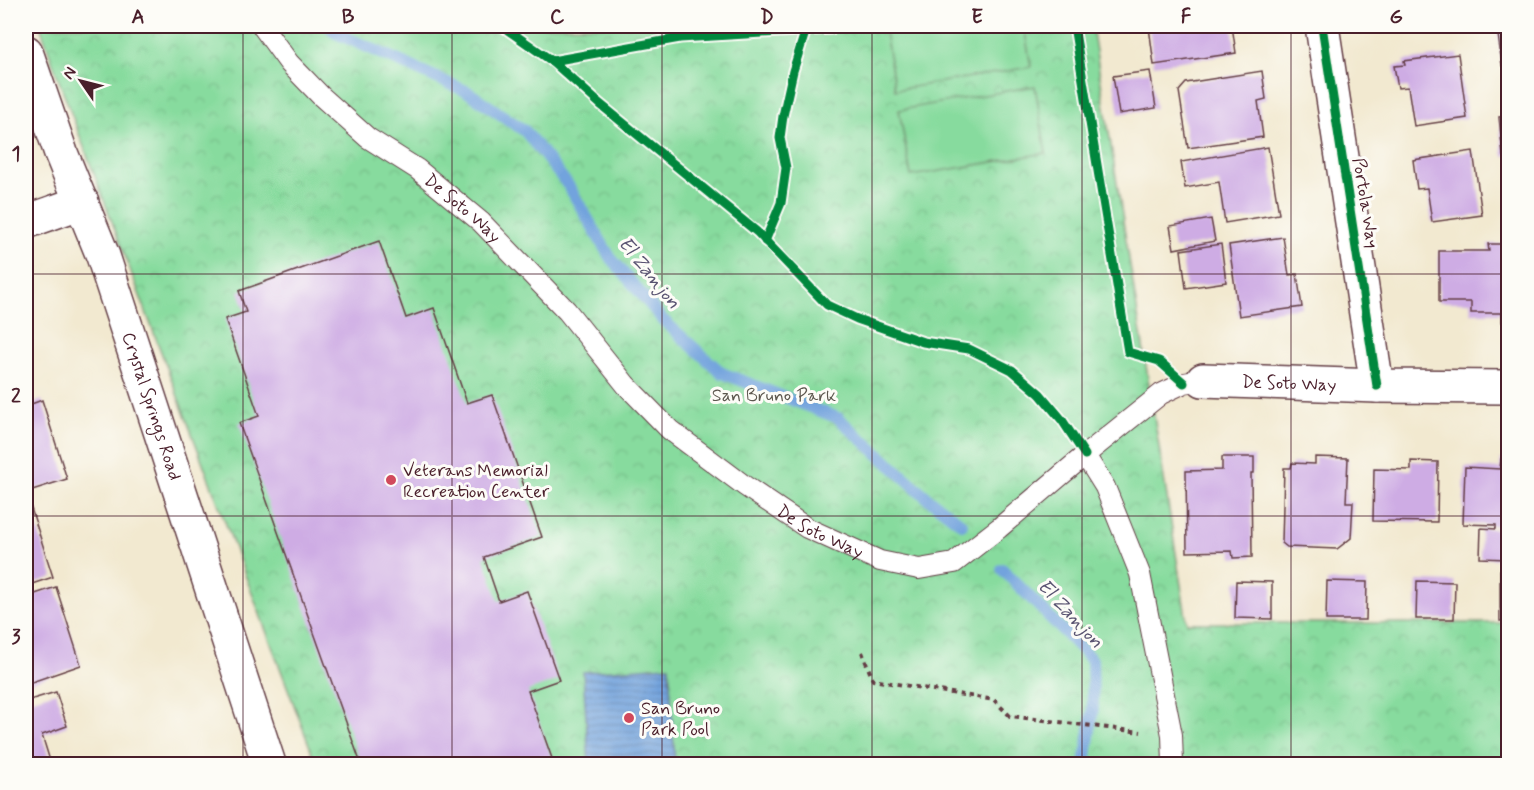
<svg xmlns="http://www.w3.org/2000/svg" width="1534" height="790" viewBox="0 0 1534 790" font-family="Mynerve,sans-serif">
	<defs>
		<pattern id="park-crowns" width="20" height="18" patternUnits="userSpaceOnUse" patternTransform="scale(1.5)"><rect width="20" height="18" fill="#87db9e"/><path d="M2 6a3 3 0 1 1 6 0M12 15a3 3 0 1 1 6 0" fill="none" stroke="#76bc88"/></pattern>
		<pattern id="water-rules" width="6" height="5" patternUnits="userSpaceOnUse" patternTransform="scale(1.5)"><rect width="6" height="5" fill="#72a3dd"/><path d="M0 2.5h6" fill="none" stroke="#6084b3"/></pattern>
	</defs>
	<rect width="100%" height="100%" fill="#fdfcf7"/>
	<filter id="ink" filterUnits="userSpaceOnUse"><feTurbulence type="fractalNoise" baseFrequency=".0167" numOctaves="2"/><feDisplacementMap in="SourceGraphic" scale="12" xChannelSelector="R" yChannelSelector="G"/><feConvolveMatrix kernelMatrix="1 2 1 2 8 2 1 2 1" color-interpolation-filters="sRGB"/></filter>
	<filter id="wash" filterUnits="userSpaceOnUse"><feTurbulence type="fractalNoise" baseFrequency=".008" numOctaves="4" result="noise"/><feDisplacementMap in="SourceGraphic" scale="24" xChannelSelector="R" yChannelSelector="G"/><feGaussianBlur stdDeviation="1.35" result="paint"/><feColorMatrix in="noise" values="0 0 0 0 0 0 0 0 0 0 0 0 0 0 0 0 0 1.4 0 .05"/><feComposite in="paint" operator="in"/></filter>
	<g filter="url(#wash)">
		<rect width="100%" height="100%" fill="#f2e9d0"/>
		<path fill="url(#park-crowns)" stroke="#687d64" stroke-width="1.5" d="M 40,26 L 1092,26 L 1187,623 L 1508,623 L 1508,764 L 314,764 L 311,750 L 59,81 Z"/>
		<g fill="#87db9e" stroke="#687d64" stroke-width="1.5">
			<path d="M 884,26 L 1024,26 L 1031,67 L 895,90 Z"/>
			<path d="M 1035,86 L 1046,153 L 911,176 L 899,110 Z"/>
		</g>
		<path fill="url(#water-rules)" stroke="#5e6184" stroke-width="1.5" d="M 669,666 L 675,764 L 589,764 L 583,672 Z"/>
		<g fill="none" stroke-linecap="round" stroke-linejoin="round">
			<g stroke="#72a3dd" stroke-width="12">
				<path d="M 329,26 L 336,33 L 468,92 L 525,131 L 568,185 L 610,257 L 663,320 L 722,373 L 838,418 L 930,500 L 962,524"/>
				<path d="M 1002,569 L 1092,660 L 1093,709 L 1085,764"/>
			</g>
		</g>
		<g id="blocks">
			<g fill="#ceace4">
				<path d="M 1155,26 L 1232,26 L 1236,53 L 1154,65 L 1149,27 Z"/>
				<path d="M 1395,26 L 1433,26 L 1434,27 L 1396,32 Z"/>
				<path d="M 1497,26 L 1508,26 L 1508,65 L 1502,66 Z"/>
				<path d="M 1458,54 L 1467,118 L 1414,126 L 1408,87 L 1398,88 L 1394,66 L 1405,65 L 1404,61 Z"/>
				<path d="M 1150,71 L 1156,108 L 1119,114 L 1113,76 Z"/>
				<path d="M 1262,71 L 1266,99 L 1258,101 L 1263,137 L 1188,148 L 1179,91 L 1186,83 Z"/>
				<path d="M 1508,116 L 1508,156 L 1503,156 L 1499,117 Z"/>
				<path d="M 1268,147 L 1279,214 L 1225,223 L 1219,182 L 1185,188 L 1181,162 Z"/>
				<path d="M 1473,151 L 1482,215 L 1432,222 L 1427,188 L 1417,189 L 1413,160 Z"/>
				<path d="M 1211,219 L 1215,241 L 1174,249 L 1170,226 Z"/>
				<path d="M 1283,237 L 1289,275 L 1297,274 L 1302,307 L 1239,316 L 1229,245 Z"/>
				<path d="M 379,241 L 406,318 L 434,308 L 467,403 L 492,395 L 542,537 L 484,557 L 499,601 L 527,591 L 559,680 L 528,691 L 554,764 L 361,764 L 239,423 L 259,416 L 225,319 L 246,312 L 239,291 Z"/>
				<path d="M 1221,244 L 1226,282 L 1186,288 L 1181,250 Z"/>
				<path d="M 1488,244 L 1508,244 L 1508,322 L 1502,322 L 1502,313 L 1471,313 L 1471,302 L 1439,302 L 1439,251 L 1489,251 Z"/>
				<path d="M 42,400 L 67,479 L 26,492 L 26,406 Z"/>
				<path d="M 1222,457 L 1254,457 L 1254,473 L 1251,473 L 1252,557 L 1233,558 L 1232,551 L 1187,552 L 1186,471 L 1222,470 Z"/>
				<path d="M 1315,457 L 1348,458 L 1346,502 L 1353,502 L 1351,538 L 1337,549 L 1287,547 L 1282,543 L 1284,468 L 1291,468 L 1292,463 L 1315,464 Z"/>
				<path d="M 1501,459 L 1508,459 L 1508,559 L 1480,558 L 1481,528 L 1496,529 L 1496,525 L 1463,524 L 1465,467 L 1500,469 Z"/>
				<path d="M 1411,461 L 1438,462 L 1437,522 L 1373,521 L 1374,469 L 1411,470 Z"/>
				<path d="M 29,502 L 53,577 L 26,586 L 26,503 Z"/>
				<rect x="1500" y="570" width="8" height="51"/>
				<path d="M 1236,581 L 1272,582 L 1272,619 L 1235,618 Z"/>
				<path d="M 1327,581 L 1367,582 L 1366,620 L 1326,620 Z"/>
				<path d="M 1417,581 L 1455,582 L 1454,619 L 1416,619 Z"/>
				<path d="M 56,587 L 81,665 L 26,684 L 26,597 Z"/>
				<path d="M 56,692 L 67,726 L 42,735 L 51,764 L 26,764 L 26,701 Z"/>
			</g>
		</g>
	</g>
	<g filter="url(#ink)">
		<use href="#blocks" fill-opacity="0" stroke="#633d44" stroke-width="1.5"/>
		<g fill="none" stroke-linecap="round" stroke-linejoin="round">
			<defs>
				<g id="service">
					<path id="s1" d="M 262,26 L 289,63 L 321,96 L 368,138 L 417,169 L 481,222 L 567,311 L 626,385 L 670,430 L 745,486 L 807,528 L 880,561 L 919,569 L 954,563 L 999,528 L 1085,455 L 1161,394 L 1184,383 L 1203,380"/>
					<path d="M 1085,455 L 1105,487 L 1140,574 L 1172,735 L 1173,764"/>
				</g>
				<g id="minor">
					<path d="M 1322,26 L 1377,386"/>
					<path d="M 26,222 L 82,202"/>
					<path id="s2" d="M 1203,380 L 1377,386 L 1508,387"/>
				</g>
				<g id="secondary">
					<path id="s3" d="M 26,52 L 61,153 L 103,256 L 269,764"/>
				</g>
			</defs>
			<use href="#service" stroke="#633d44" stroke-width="22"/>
			<use href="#minor" stroke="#633d44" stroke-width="36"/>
			<use href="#secondary" stroke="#633d44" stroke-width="36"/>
			<path stroke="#633d44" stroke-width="4" stroke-dasharray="4.5 4.5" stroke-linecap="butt" d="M 862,652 L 873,680 L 994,700 L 1010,716 L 1141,732"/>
			<use href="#service" stroke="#fff" stroke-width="20"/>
			<use href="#minor" stroke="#fff" stroke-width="33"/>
			<use href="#secondary" stroke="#fff" stroke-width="33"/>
			<defs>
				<g id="cycleway">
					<path d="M 502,26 L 552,61 L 680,38 L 832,29"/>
					<path d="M 1074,26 L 1128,352 L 1159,361 L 1184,383"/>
					<path d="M 1322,26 L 1377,386"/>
					<path d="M 552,61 L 600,104 L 757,232 L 827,305 L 857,319 L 923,342 L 969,349 L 1012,370 L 1040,394 L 1062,420 L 1085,455"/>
					<path d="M 765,241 L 781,203 L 786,168 L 780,138 L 783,116 L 793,71 L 807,26"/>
				</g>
			</defs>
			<use href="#cycleway" stroke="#fdfcf7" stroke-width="13"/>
			<use href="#cycleway" stroke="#00873e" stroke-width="9"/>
		</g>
	</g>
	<path fill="none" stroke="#4a1f2b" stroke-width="1.5" stroke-opacity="0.55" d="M 243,26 L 243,764M 452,26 L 452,764M 662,26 L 662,764M 872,26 L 872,764M 1082,26 L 1082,764M 1291,26 L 1291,764M 26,274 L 1508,274M 26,516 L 1508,516"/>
	<g fill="#d1495b" stroke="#fdfcf7" stroke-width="2">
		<circle cx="391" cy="480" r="6"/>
		<circle cx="629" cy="718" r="6"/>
	</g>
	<g text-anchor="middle" stroke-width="6" stroke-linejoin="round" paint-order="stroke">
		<g font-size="18" fill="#4a1f2b" stroke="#fdfcf7">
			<text transform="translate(1366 203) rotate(81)" y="6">Portola Way</text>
			<text dy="6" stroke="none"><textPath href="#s1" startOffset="273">De Soto Way</textPath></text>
			<text dy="6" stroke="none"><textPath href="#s2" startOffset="86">De Soto Way</textPath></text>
			<text dy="6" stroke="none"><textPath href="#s3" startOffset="376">Crystal Springs Road</textPath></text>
			<text dy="6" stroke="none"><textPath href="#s1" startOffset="759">De Soto Way</textPath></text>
		</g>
		<g font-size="18" fill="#5c574e" stroke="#fdfcf7">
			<text x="774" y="401">San Bruno Park</text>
		</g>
		<g font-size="18" fill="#4a1f2b" stroke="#fdfcf7" text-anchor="start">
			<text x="403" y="476">Veterans Memorial<tspan x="403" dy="21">Recreation Center</tspan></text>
			<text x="641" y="714">San Bruno<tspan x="641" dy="21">Park Pool</tspan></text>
		</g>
		<g font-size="20" font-style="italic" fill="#5a5472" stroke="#fdfcf7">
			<text transform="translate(650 272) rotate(51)" y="7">El Zanjon</text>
			<text transform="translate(1071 613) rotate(47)" y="7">El Zanjon</text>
		</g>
	</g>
	<rect width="1534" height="790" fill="none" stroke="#fdfcf7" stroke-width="66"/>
	<g transform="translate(81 81) rotate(305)" stroke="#fdfcf7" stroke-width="4.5" paint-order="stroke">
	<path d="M0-4.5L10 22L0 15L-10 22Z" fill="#4a1f2b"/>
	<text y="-9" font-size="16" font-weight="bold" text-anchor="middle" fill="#4a1f2b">N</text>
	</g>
	<rect x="33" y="33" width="1468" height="724" fill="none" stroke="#4a1f2b" stroke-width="2"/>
	<g font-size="20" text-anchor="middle" font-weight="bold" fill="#4a1f2b">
		<text x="138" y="23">A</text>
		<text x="348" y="23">B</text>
		<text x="557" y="23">C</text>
		<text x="767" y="23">D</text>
		<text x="977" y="23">E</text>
		<text x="1186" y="23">F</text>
		<text x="1396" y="23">G</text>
		<text x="16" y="160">1</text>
		<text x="16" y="402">2</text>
		<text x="16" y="643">3</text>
	</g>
</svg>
